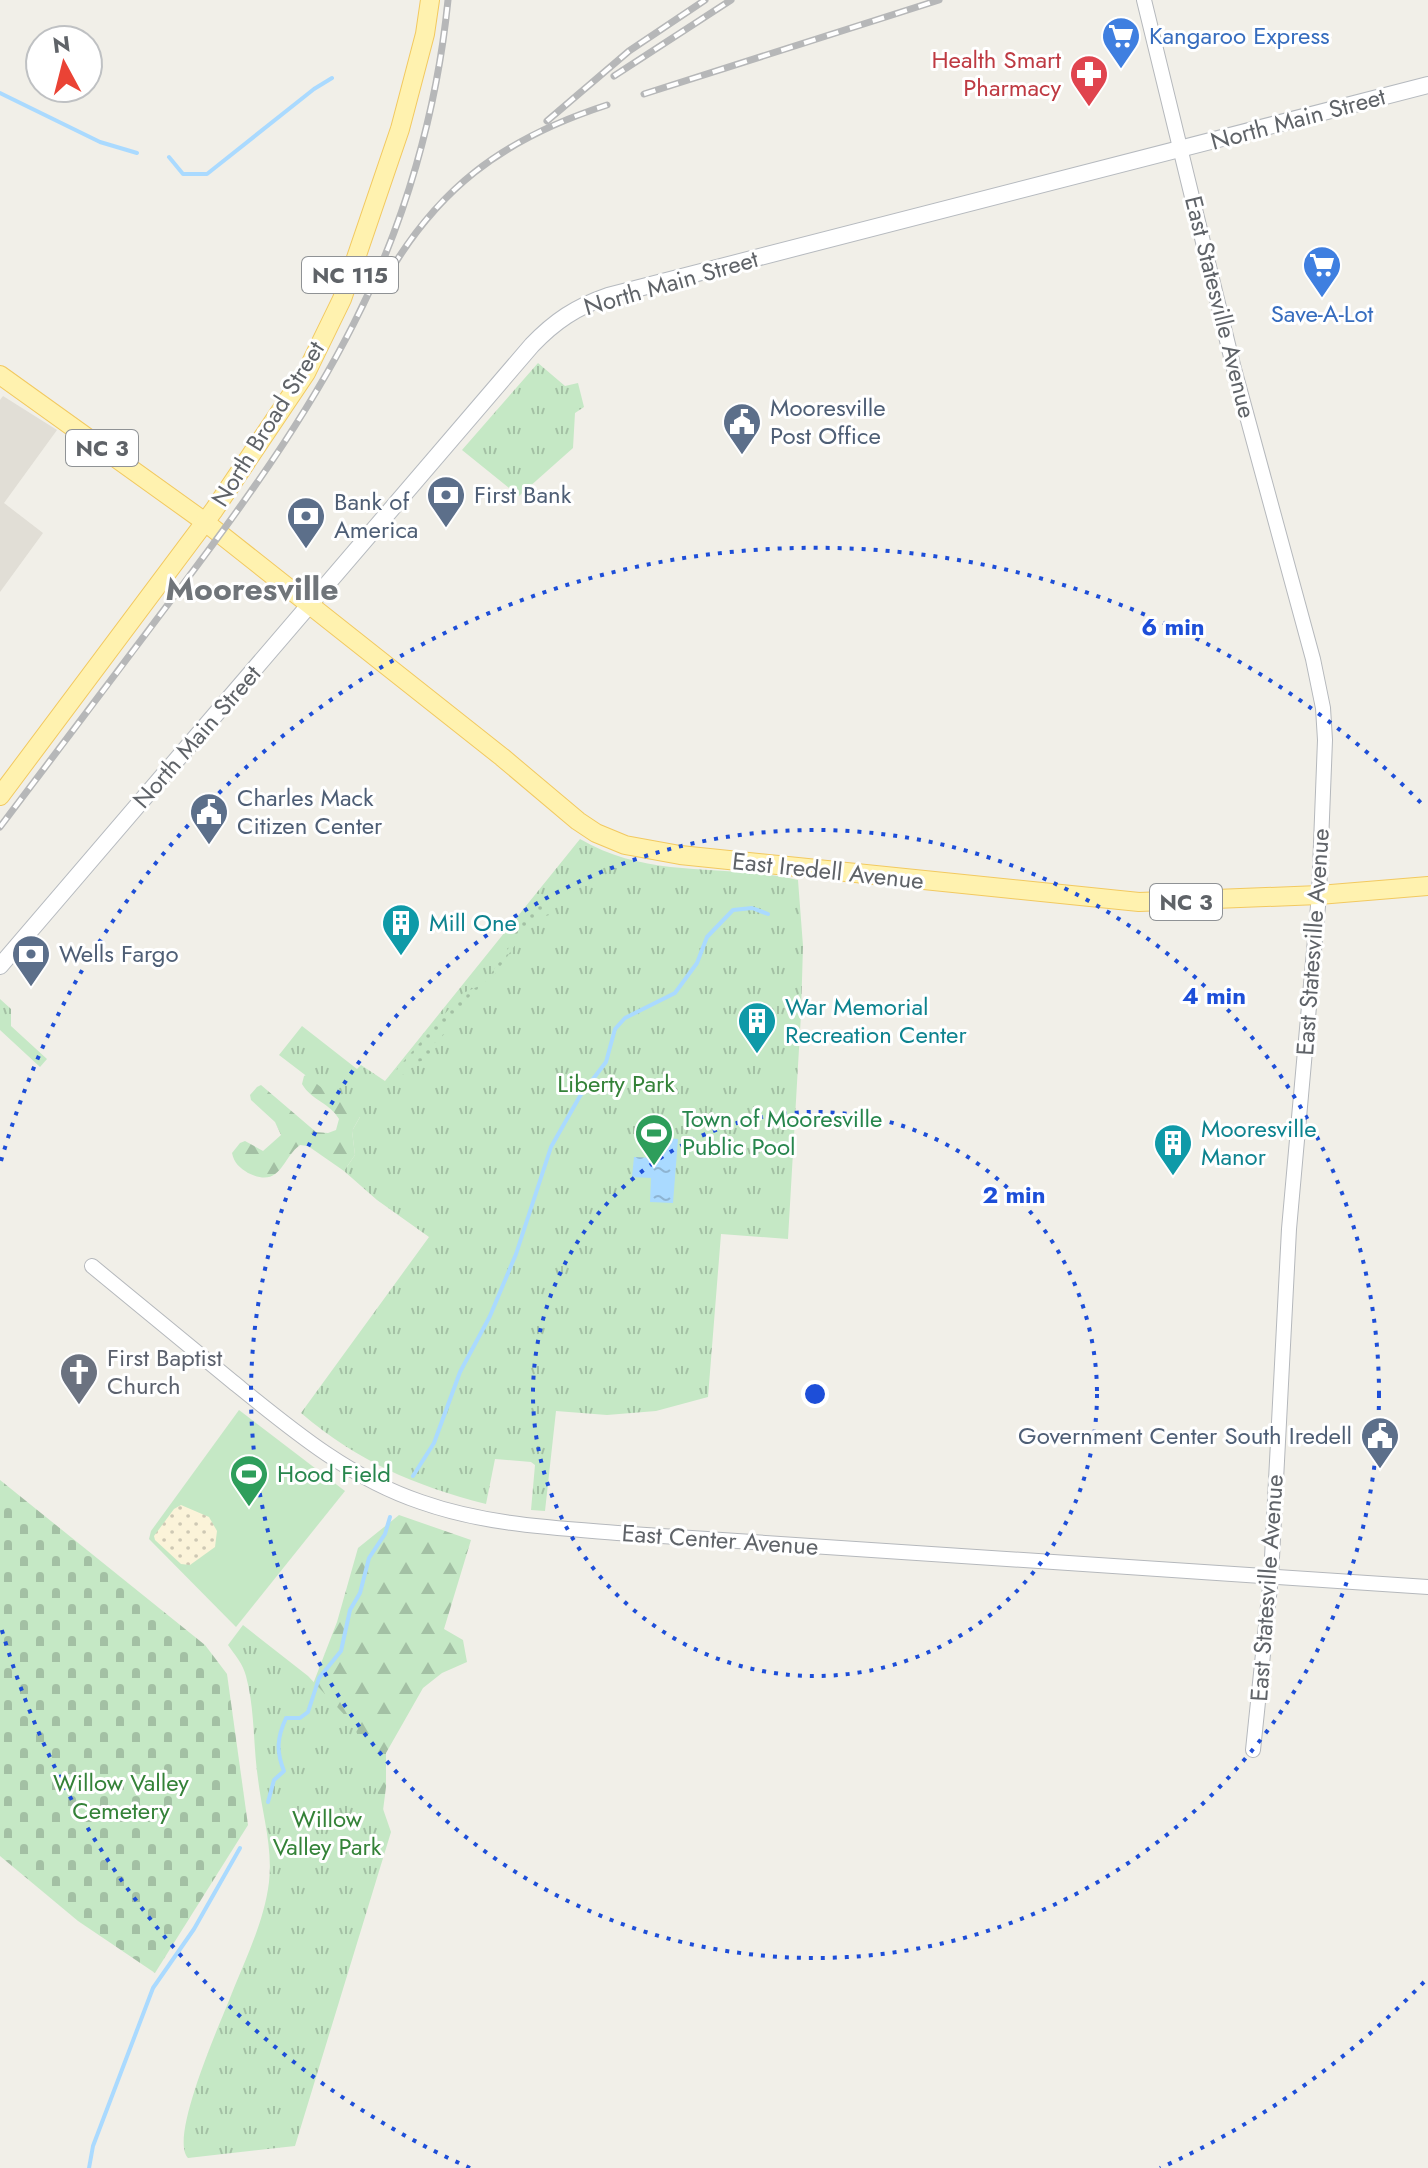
<svg xmlns="http://www.w3.org/2000/svg" width="1428" height="2168" viewBox="0 0 1428 2168" font-family="Jost,sans-serif">
	<defs>
		<pattern id="forest-firs" width="22" height="20" patternUnits="userSpaceOnUse" patternTransform="scale(2)"><rect width="22" height="20" fill="#c5e8c5"/><path d="M5 1l3.5 6h-7zM16 11l3.5 6h-7z" fill="#a3c0a4"/></pattern>
		<pattern id="sand-dots" width="8" height="8" patternUnits="userSpaceOnUse" patternTransform="scale(2)"><rect width="8" height="8" fill="#fbf3d9"/><path d="M2 2h.1M6 6h.1" fill="none" stroke="#cec8b4" stroke-width="1.8" stroke-linecap="round"/></pattern>
		<pattern id="cemetery-stones" width="16" height="16" patternUnits="userSpaceOnUse" patternTransform="scale(2)"><rect width="16" height="16" fill="#c5e8c5"/><path d="M2 7V4a2 2 0 0 1 4 0v3zM10 15v-3a2 2 0 0 1 4 0v3z" fill="#a3c0a4"/></pattern>
		<pattern id="park-tufts" width="24" height="20" patternUnits="userSpaceOnUse" patternTransform="scale(2)"><rect width="24" height="20" fill="#c5e8c5"/><path d="M3 7l-1-3M5 7V3M7 7l1-3M15 17l-1-3M17 17v-4M19 17l1-3" fill="none" stroke="#a3c0a4"/></pattern>
		<pattern id="garden-dots" width="8" height="8" patternUnits="userSpaceOnUse" patternTransform="scale(2)"><rect width="8" height="8" fill="#c5e8c5"/><path d="M2 2h.1M6 6h.1" fill="none" stroke="#a3c0a4" stroke-width="1.8" stroke-linecap="round"/></pattern>
		<pattern id="water-ripples" width="26" height="14" patternUnits="userSpaceOnUse" patternTransform="scale(2)"><rect width="26" height="14" fill="#aadaff"/><path d="M2 4q2-2 4 0t4 0M15 11q2-2 4 0t4 0" fill="none" stroke="#8eb4d2"/></pattern>
	</defs>
	<rect width="100%" height="100%" fill="#f1efe8"/>
	<path fill="#e1ded6" d="M 3,396 L 57,430 L 4,503 L 43,533 L 0,592 L 0,400 Z"/>
	<path fill="#c5e8c5" d="M 239,1410 L 345,1491 L 236,1627 L 149,1539 L 151,1531 Z"/>
	<g fill="url(#forest-firs)">
		<path d="M 308,1074 L 361,1115 L 352,1131 L 355,1155 L 344,1171 L 308,1146 L 300,1145 C 281,1159 281,1189 248,1173 C 240,1168 234,1163 232,1153 L 240,1143 L 245,1141 L 263,1151 L 281,1135 L 275,1122 L 251,1100 L 250,1095 L 257,1087 L 261,1085 L 316,1132 L 328,1133 L 336,1130 L 339,1119 C 330,1103 311,1100 302,1084 L 304,1076 Z"/>
		<path d="M 399,1515 L 471,1540 L 444,1629 L 463,1640 L 467,1662 L 442,1673 L 423,1688 L 386,1753 L 386,1787 L 380,1834 L 291,1741 L 337,1622 L 358,1548 Z"/>
	</g>
	<path fill="url(#sand-dots)" d="M 181,1505 L 209,1517 L 217,1531 L 215,1547 L 190,1565 L 181,1564 L 155,1540 L 154,1536 L 174,1509 Z"/>
	<path fill="url(#cemetery-stones)" d="M 0,1480 L 205,1645 L 227,1674 L 248,1825 L 155,1973 L 78,1921 L 0,1856 Z"/>
	<g fill="url(#park-tufts)">
		<path d="M 538,363 L 565,386 L 578,383 L 584,407 L 575,413 L 573,448 L 519,496 L 462,450 Z"/>
		<path d="M 580,839 C 650,880 723,863 798,880 L 803,946 L 801,1014 L 788,1239 L 721,1234 L 708,1397 L 656,1411 L 607,1415 L 556,1411 L 545,1511 L 531,1510 L 535,1465 L 531,1462 L 495,1459 L 486,1504 C 413,1485 359,1462 301,1413 L 429,1237 L 377,1200 L 344,1171 L 355,1155 L 352,1131 L 360,1117 L 279,1055 L 302,1026 L 357,1069 L 361,1065 L 385,1081 Z"/>
		<path d="M 0,999 L 11,1009 L 11,1026 L 47,1059 L 40,1067 L 0,1030 Z"/>
		<path d="M 243,1625 L 308,1676 L 354,1725 L 391,1832 L 295,2146 L 188,2158 C 169,2139 218,2028 228,2003 C 243,1964 264,1924 269,1882 C 273,1847 262,1813 258,1779 C 253,1745 255,1709 246,1676 C 243,1664 235,1655 228,1645 Z"/>
	</g>
	<path fill="url(#garden-dots)" d="M 531,904 L 545,905 L 549,915 L 546,916 L 538,912 L 486,987 C 458,994 460,1028 430,1046 L 432,1058 L 403,1066 L 405,1071 L 414,1069 L 384,1084 L 463,993 L 484,984 L 512,943 L 511,929 Z"/>
	<path fill="url(#water-ripples)" d="M 654,1137 L 678,1139 L 673,1203 L 650,1202 L 651,1178 L 632,1177 L 634,1157 L 653,1158 Z"/>
	<g fill="none" stroke-linecap="round" stroke-linejoin="round">
		<g stroke="#aadaff" stroke-width="4">
			<path d="M 0,93 L 100,142 L 137,153"/>
			<path d="M 169,157 L 183,174 L 207,174 L 314,89 L 332,78"/>
			<path d="M 413,1476 L 434,1443 L 460,1372 L 490,1316 L 516,1254 L 551,1147 L 580,1096 L 606,1062 L 615,1029 L 625,1018 L 675,993 L 697,963 L 707,937 L 733,910 L 752,908 L 768,914"/>
			<path d="M 268,1802 L 274,1780 L 284,1771 C 276,1751 277,1738 286,1718 L 300,1718 L 308,1712 L 319,1678 L 341,1651 L 350,1610 L 360,1593 L 369,1558 L 385,1534 L 390,1517"/>
			<path d="M 89,2168 L 93,2146 L 153,1988 L 194,1929 L 240,1848"/>
		</g>
		<defs>
			<g id="tertiary">
				<path d="M 1144,0 L 1233,365 L 1313,659 L 1323,708 L 1325,740 L 1319,895 L 1289,1229 L 1271,1577 L 1253,1750"/>
				<path d="M 92,1266 C 139,1305 186,1343 233,1382 C 291,1429 349,1478 421,1502 C 489,1526 560,1528 631,1534 L 1428,1587"/>
			</g>
			<path id="secondary" d="M 0,966 L 532,345 C 555,321 576,307 608,296 L 1428,85"/>
			<g id="primary">
				<path d="M 0,375 L 205,522 L 502,757 L 578,821 L 596,833 L 625,845 L 680,855 L 1139,902 L 1319,895 L 1428,886"/>
				<path d="M 0,796 L 214,510 L 306,373 L 342,299 L 400,129 L 425,34 L 430,0"/>
			</g>
		</defs>
		<use href="#tertiary" stroke="#b5b8bc" stroke-width="16"/>
		<use href="#secondary" stroke="#b6babf" stroke-width="18"/>
		<use href="#primary" stroke="#f2c960" stroke-width="20"/>
		<use href="#tertiary" stroke="#fff" stroke-width="14"/>
		<use href="#secondary" stroke="#fff" stroke-width="16"/>
		<use href="#primary" stroke="#fff2af" stroke-width="18"/>
		<defs>
			<g id="rail">
				<path d="M 614,76 L 731,0"/>
				<path d="M 644,94 L 939,0"/>
				<path d="M 547,121 L 629,51 L 705,0"/>
				<path d="M 381,287 C 435,189 502,139 607,105"/>
				<path d="M 0,827 C 58,750 117,673 175,595 C 240,509 305,420 354,323 C 405,224 437,111 448,0"/>
			</g>
		</defs>
		<use href="#rail" stroke="#b6b7b8" stroke-width="7"/>
		<use href="#rail" stroke="#fff" stroke-width="4" stroke-dasharray="12" stroke-linecap="butt"/>
	</g>
	<g fill="none" stroke="#1d4ed8" stroke-width="4" stroke-dasharray="4 8">
		<circle cx="815" cy="1394" r="282"/>
		<circle cx="815" cy="1394" r="564"/>
		<path d="M1424 1982A847 847 0 0 1 1160 2168M470 2168A847 847 0 0 1 1 1627M1 1161A847 847 0 0 1 1424 806"/>
	</g>
	<defs>
		<symbol id="supermarket-pin" viewBox="-11 -11 22 30"><path d="M0 17L-7.5 6A9.5 9.5 0 1 1 7.5 6Z" fill="#3f7fe0" stroke="#fff"/><path d="M-6-5.5h2.5l.6 2H6L4.5 2H-2.5L-4.4-4H-6ZM-1.5 3.2a1.3 1.3 0 1 0 .1 0ZM3 3.2a1.3 1.3 0 1 0 .1 0Z" fill="#fff"/></symbol>
		<symbol id="pharmacy-pin" viewBox="-11 -11 22 30"><path d="M0 17L-7.5 6A9.5 9.5 0 1 1 7.5 6Z" fill="#e0444e" stroke="#fff"/><path d="M-2-6h4v4h4v4h-4v4h-4v-4h-4v-4h4Z" fill="#fff"/></symbol>
		<symbol id="civic-pin" viewBox="-11 -11 22 30"><path d="M0 17L-7.5 6A9.5 9.5 0 1 1 7.5 6Z" fill="#5c6f8a" stroke="#fff"/><path d="M-.6-6.5H3V-4.5H.6V-3L4-1V1h2V6H-6V1h2V-1L-.6-3ZM-1.2 2.5V6h2.4V2.5Z" fill="#fff"/></symbol>
		<symbol id="bank-pin" viewBox="-11 -11 22 30"><path d="M0 17L-7.5 6A9.5 9.5 0 1 1 7.5 6Z" fill="#5c6f8a" stroke="#fff"/><path d="M-6-4H6V4H-6ZM0-2.3a2.3 2.3 0 1 0 0 4.6a2.3 2.3 0 1 0 0-4.6Z" fill="#fff"/></symbol>
		<symbol id="building-pin" viewBox="-11 -11 22 30"><path d="M0 17L-7.5 6A9.5 9.5 0 1 1 7.5 6Z" fill="#0f9aa8" stroke="#fff"/><path d="M-4-6H4V6H1V3H-1V6H-4ZM-2.5-4.3h1.7v1.8h-1.7ZM.8-4.3h1.7v1.8H.8ZM-2.5-1h1.7V.8h-1.7ZM.8-1h1.7V.8H.8Z" fill="#fff"/></symbol>
		<symbol id="stadium-pin" viewBox="-11 -11 22 30"><path d="M0 17L-7.5 6A9.5 9.5 0 1 1 7.5 6Z" fill="#2e9e5b" stroke="#fff"/><path d="M0-5a6.5 5 0 1 0 0 10a6.5 5 0 1 0 0-10ZM-3.5-1.8h7v3.6h-7Z" fill="#fff"/></symbol>
		<symbol id="church-pin" viewBox="-11 -11 22 30"><path d="M0 17L-7.5 6A9.5 9.5 0 1 1 7.5 6Z" fill="#6b7280" stroke="#fff"/><path d="M-1.2-6h2.4v3.5h3.3v2.4h-3.3V6h-2.4V-.1h-3.3v-2.4h3.3Z" fill="#fff"/></symbol>
	</defs>
	<g fill-rule="evenodd">
		<use href="#supermarket-pin" x="1099" y="14" width="44" height="60"/>
		<use href="#pharmacy-pin" x="1067" y="52" width="44" height="60"/>
		<use href="#supermarket-pin" x="1300" y="243" width="44" height="60"/>
		<use href="#civic-pin" x="720" y="400" width="44" height="60"/>
		<use href="#bank-pin" x="424" y="473" width="44" height="60"/>
		<use href="#bank-pin" x="284" y="494" width="44" height="60"/>
		<use href="#civic-pin" x="187" y="790" width="44" height="60"/>
		<use href="#building-pin" x="379" y="901" width="44" height="60"/>
		<use href="#bank-pin" x="9" y="932" width="44" height="60"/>
		<use href="#building-pin" x="735" y="999" width="44" height="60"/>
		<use href="#stadium-pin" x="632" y="1111" width="44" height="60"/>
		<use href="#building-pin" x="1151" y="1121" width="44" height="60"/>
		<use href="#church-pin" x="57" y="1350" width="44" height="60"/>
		<use href="#civic-pin" x="1358" y="1414" width="44" height="60"/>
		<use href="#stadium-pin" x="227" y="1452" width="44" height="60"/>
	</g>
	<g text-anchor="middle" stroke-width="6" stroke-linejoin="round" paint-order="stroke">
		<g fill="#fff" stroke="#8f9295" stroke-width="2">
			<rect x="302" y="257" width="96" height="36" rx="6"/>
			<rect x="66" y="430" width="72" height="36" rx="6"/>
			<rect x="1150" y="884" width="72" height="36" rx="6"/>
		</g>
		<g font-size="22" font-weight="bold" fill="#5f6368">
			<text x="350" y="283">NC 115</text>
			<text x="102" y="456">NC 3</text>
			<text x="1186" y="910">NC 3</text>
		</g>
		<g font-size="24" fill="#366cbe" stroke="#fff" text-anchor="start">
			<text x="1149" y="44">Kangaroo Express</text>
			<text x="1322" y="322" text-anchor="middle">Save-A-Lot</text>
		</g>
		<g font-size="24" fill="#be3a42" stroke="#fff" text-anchor="end">
			<text x="1061" y="68">Health Smart<tspan x="1061" dy="28">Pharmacy</tspan></text>
		</g>
		<g font-size="24" fill="#5f6368" stroke="#fff">
			<text transform="translate(1298 119) rotate(-15)" y="8">North Main Street</text>
			<text transform="translate(671 283) rotate(-16)" y="8">North Main Street</text>
			<text transform="translate(1220 307) rotate(76)" y="8">East Statesville Avenue</text>
			<text transform="translate(268 424) rotate(-58)" y="8">North Broad Street</text>
			<text transform="translate(197 737) rotate(-49)" y="8">North Main Street</text>
			<text transform="translate(828 871) rotate(6)" y="8">East Iredell Avenue</text>
			<text transform="translate(1313 942) rotate(-86)" y="8">East Statesville Avenue</text>
			<text transform="translate(720 1540) rotate(4)" y="8">East Center Avenue</text>
			<text transform="translate(1267 1588) rotate(-86)" y="8">East Statesville Avenue</text>
		</g>
		<g font-size="24" fill="#4e5e75" stroke="#fff" text-anchor="start">
			<text x="770" y="416">Mooresville<tspan x="770" dy="28">Post Office</tspan></text>
			<text x="474" y="503">First Bank</text>
			<text x="334" y="510">Bank of<tspan x="334" dy="28">America</tspan></text>
			<text x="237" y="806">Charles Mack<tspan x="237" dy="28">Citizen Center</tspan></text>
			<text x="59" y="962">Wells Fargo</text>
			<text x="1352" y="1444" text-anchor="end">Government Center South Iredell</text>
		</g>
		<g font-size="24" fill="#0d838f" stroke="#fff" text-anchor="start">
			<text x="429" y="931">Mill One</text>
			<text x="785" y="1015">War Memorial<tspan x="785" dy="28">Recreation Center</tspan></text>
			<text x="1201" y="1137">Mooresville<tspan x="1201" dy="28">Manor</tspan></text>
		</g>
		<g font-size="24" fill="#348238" stroke="#fff">
			<text x="616" y="1092">Liberty Park</text>
			<text x="121" y="1791">Willow Valley<tspan x="121" dy="28">Cemetery</tspan></text>
			<text x="327" y="1827">Willow<tspan x="327" dy="28">Valley Park</tspan></text>
		</g>
		<g font-size="24" fill="#27864d" stroke="#fff" text-anchor="start">
			<text x="682" y="1127">Town of Mooresville<tspan x="682" dy="28">Public Pool</tspan></text>
			<text x="277" y="1482">Hood Field</text>
		</g>
		<g font-size="24" fill="#5b616d" stroke="#fff" text-anchor="start">
			<text x="107" y="1366">First Baptist<tspan x="107" dy="28">Church</tspan></text>
		</g>
		<g font-size="32" font-weight="bold" fill="#70757a" stroke="#fff">
			<text x="252" y="600">Mooresville</text>
		</g>
	</g>
	<circle cx="815" cy="1394" r="12" fill="#1d4ed8" stroke="#fff" stroke-width="4"/>
	<g font-size="24" text-anchor="middle" font-weight="bold" fill="#1d4ed8" stroke="#fff" stroke-width="6" stroke-linejoin="round" paint-order="stroke">
		<text x="1173" y="635">6 min</text>
		<text x="1214" y="1004">4 min</text>
		<text x="1014" y="1203">2 min</text>
	</g>
	<g transform="translate(64 64) rotate(353)"><circle r="38" fill="#ffffff" stroke="#bfc1c3" stroke-width="2"/>
	<path d="M0-6L14 30L0 20L-14 30Z" fill="#ea4335"/>
	<text y="-12" font-size="22" font-weight="bold" text-anchor="middle" fill="#5f6368">N</text>
	</g>
</svg>
